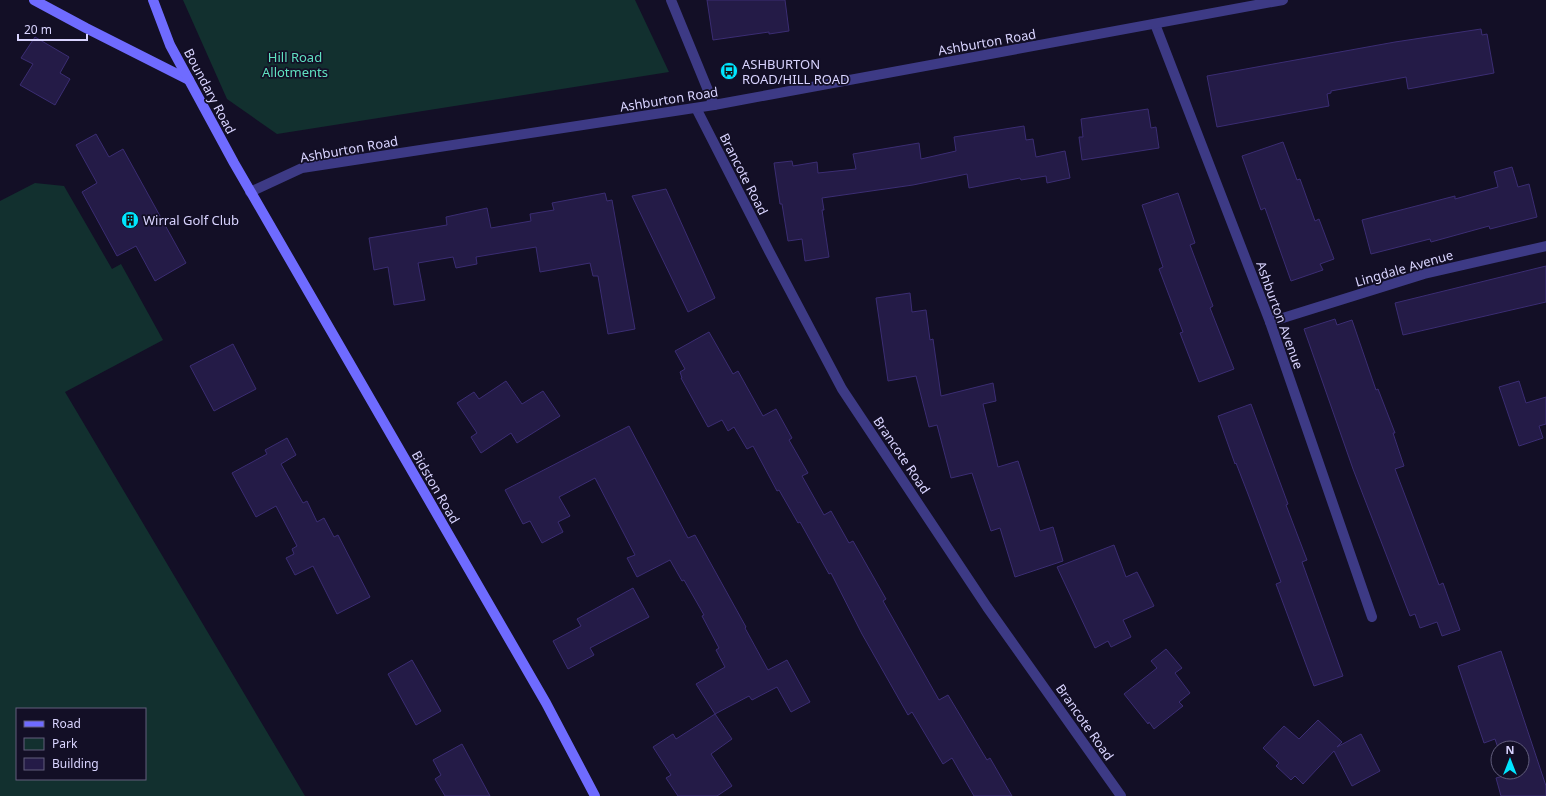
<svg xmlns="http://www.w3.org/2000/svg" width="1546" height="796" viewBox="0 0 1546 796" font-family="'Noto Sans',sans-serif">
	<rect width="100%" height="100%" fill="#130f26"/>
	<g fill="#12302f" fill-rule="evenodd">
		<path d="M 183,0 L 635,0 L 669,72 L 277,134 L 227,99 Z"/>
		<path d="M 35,183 L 64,186 L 112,269 L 121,264 L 163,340 L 65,392 L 305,796 L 0,796 L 0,201 ZM 17,709 L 145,709 L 145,779 L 17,779 Z"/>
	</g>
	<g fill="#241b47" stroke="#3b2d73">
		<path d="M 707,0 L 785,0 L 789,31 L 769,34 L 769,32 L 713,40 Z"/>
		<path d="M 1481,29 L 1482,35 L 1487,34 L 1494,73 L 1408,89 L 1406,77 L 1331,91 L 1331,93 L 1327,94 L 1329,106 L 1217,127 L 1207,76 L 1395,42 Z"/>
		<path d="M 35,37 L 69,57 L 60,73 L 70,79 L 55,105 L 20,85 L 33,64 L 21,58 Z"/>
		<path d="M 1148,109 L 1151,128 L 1156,127 L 1159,148 L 1082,160 L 1079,137 L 1083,137 L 1081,119 Z"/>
		<path d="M 1024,126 L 1026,140 L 1033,139 L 1036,157 L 1065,151 L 1070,178 L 1047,183 L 1046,176 L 1021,180 L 1020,178 L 969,188 L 967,174 L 913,185 L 822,198 L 824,210 L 822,210 L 829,257 L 805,261 L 802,239 L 788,241 L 782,204 L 780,204 L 774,163 L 792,161 L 793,166 L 817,162 L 818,173 L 856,169 L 853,154 L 919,143 L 921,159 L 956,151 L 954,137 Z"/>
		<path d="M 96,134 L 109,157 L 123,149 L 186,263 L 155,281 L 136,246 L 117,256 L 82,192 L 97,183 L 76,145 Z"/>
		<path d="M 1283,142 L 1297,180 L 1300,179 L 1315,221 L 1319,219 L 1334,259 L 1320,264 L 1323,270 L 1291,281 L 1265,208 L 1261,210 L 1242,156 Z"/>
		<path d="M 1512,167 L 1518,187 L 1529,184 L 1537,217 L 1490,229 L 1489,226 L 1431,242 L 1430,239 L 1371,254 L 1362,220 L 1455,196 L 1455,199 L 1498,187 L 1494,172 Z"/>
		<path d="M 666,189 L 715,298 L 688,312 L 632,196 Z"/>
		<path d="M 605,193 L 607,201 L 612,200 L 635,329 L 608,334 L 598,276 L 593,276 L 590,263 L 540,272 L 536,247 L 476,257 L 477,264 L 456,268 L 453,257 L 418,263 L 425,300 L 394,305 L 388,267 L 374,270 L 369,238 L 447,225 L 446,217 L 487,208 L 491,228 L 531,221 L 530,214 L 554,210 L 552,203 Z"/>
		<path d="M 1178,193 L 1195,243 L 1190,245 L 1213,306 L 1210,308 L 1234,369 L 1199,382 L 1180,333 L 1183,332 L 1159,269 L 1163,267 L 1142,205 Z"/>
		<path d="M 1546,266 L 1546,302 L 1403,335 L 1395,303 Z"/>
		<path d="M 910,293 L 912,312 L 926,310 L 930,340 L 933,339 L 941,396 L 993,383 L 996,401 L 983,404 L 998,467 L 1018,461 L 1040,531 L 1053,527 L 1063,561 L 1015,577 L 1000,528 L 991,531 L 972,473 L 951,478 L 937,425 L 929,427 L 916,376 L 888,381 L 876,298 Z"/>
		<path d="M 1335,319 L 1337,325 L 1352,320 L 1376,390 L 1378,389 L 1395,433 L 1393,433 L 1404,466 L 1395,469 L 1439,585 L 1443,583 L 1460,630 L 1442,636 L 1437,622 L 1420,628 L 1415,614 L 1410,616 L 1353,469 L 1304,329 Z"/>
		<path d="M 709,332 L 733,374 L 738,371 L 763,416 L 776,409 L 792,438 L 789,440 L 808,473 L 802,476 L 824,515 L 831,511 L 849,543 L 853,541 L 886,599 L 883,601 L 939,700 L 948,695 L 987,760 L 990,758 L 1012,796 L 974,796 L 952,758 L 943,764 L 912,712 L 908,715 L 862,634 L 831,573 L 829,574 L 800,522 L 798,523 L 779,490 L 777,491 L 753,446 L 747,449 L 734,427 L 728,431 L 722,420 L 708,427 L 681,378 L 682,378 L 680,372 L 685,369 L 675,351 Z"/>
		<path d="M 233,344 L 256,389 L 214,411 L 190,366 Z"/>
		<path d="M 506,381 L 522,404 L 543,391 L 560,416 L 517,443 L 511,433 L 481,453 L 471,437 L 477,433 L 457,403 L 474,392 L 479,399 Z"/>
		<path d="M 1519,381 L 1526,403 L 1546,397 L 1546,424 L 1539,426 L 1543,438 L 1519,446 L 1499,387 Z"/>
		<path d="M 1251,404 L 1288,504 L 1286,505 L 1307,560 L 1302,562 L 1343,676 L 1314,686 L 1276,584 L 1281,582 L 1248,494 L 1236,463 L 1235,464 L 1218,416 Z"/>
		<path d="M 629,426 L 688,538 L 695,535 L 746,627 L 745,628 L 768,670 L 787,660 L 810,702 L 791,712 L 777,687 L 752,700 L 749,696 L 715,714 L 732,739 L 711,754 L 732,786 L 717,796 L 678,796 L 666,778 L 671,775 L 653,747 L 673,734 L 676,739 L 715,714 L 696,684 L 725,667 L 716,650 L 719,648 L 702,616 L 704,615 L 684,580 L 682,581 L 670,560 L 637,577 L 627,558 L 635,555 L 595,478 L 559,497 L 570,516 L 558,522 L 563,532 L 542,543 L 530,521 L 523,524 L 505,490 Z"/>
		<path d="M 287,438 L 296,455 L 281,464 L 303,503 L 307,501 L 317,522 L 324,518 L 334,537 L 338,535 L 370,597 L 337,614 L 313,566 L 295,575 L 286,558 L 294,554 L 292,549 L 297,546 L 276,506 L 256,517 L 232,473 L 267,454 L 265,450 Z"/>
		<path d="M 1114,545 L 1126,577 L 1137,572 L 1154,606 L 1123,620 L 1131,637 L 1111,647 L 1108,641 L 1095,648 L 1057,567 Z"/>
		<path d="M 633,588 L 649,617 L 590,648 L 594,655 L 568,669 L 553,641 L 581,626 L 577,619 Z"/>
		<path d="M 1166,649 L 1182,668 L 1175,673 L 1190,693 L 1179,702 L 1183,706 L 1154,729 L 1149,722 L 1148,724 L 1124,694 L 1157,668 L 1151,661 Z"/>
		<path d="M 1501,651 L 1546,786 L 1546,796 L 1501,796 L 1496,778 L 1507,775 L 1506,772 L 1522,772 L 1522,748 L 1498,748 L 1495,739 L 1484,743 L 1458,666 Z"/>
		<path d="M 412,660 L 441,711 L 416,725 L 388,674 Z"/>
		<path d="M 1318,720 L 1342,742 L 1337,747 L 1361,734 L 1380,771 L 1352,786 L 1334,751 L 1303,784 L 1295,776 L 1291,780 L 1276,766 L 1279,763 L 1263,748 L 1284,726 L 1299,739 Z"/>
		<path d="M 462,744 L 490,796 L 445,796 L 435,779 L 441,775 L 433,760 Z"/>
	</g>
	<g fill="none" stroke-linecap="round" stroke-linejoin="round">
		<g stroke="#3d3a85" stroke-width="10">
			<path d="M 671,0 L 714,105"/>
			<path d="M 1155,24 L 1270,322 L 1372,617"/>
			<path d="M 696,108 L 769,251 L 842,389 L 987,607 L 1121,796"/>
			<path d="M 250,192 L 302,168 L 714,105 L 1283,0"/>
			<path d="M 1270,322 L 1424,274 L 1546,246"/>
		</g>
		<g stroke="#6f6bff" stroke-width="10">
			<path d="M 34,0 L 86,28 L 189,80"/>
			<path d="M 153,0 L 170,45 L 234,163 L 546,703 L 595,796"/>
		</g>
	</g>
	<defs>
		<symbol id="bus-disc" viewBox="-11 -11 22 22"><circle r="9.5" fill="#00e5ff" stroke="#130f26"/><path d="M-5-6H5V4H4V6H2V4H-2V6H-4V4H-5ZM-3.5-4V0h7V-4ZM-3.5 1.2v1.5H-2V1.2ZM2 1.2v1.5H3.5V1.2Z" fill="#111"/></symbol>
		<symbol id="building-disc" viewBox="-11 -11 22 22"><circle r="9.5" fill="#00e5ff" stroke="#130f26"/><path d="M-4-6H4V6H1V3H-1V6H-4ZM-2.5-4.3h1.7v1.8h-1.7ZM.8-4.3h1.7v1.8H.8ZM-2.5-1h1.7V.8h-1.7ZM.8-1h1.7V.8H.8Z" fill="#111"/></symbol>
	</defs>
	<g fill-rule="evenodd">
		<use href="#bus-disc" x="719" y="61" width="20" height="20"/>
		<use href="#building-disc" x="120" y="210" width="20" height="20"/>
	</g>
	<g text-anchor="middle" stroke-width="3.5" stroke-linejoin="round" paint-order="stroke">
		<g font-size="13" fill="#d9d4ff" stroke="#130f26">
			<text transform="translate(987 42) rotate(-10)" y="5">Ashburton Road</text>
			<text transform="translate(210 91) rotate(62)" y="5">Boundary Road</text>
			<text transform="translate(669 99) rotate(-9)" y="5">Ashburton Road</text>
			<text transform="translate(349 149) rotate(-10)" y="5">Ashburton Road</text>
			<text transform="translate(744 174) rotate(63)" y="5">Brancote Road</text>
			<text transform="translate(1404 268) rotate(-16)" y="5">Lingdale Avenue</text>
			<text transform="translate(1280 315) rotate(70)" y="5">Ashburton Avenue</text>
			<text transform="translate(902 455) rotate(56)" y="5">Brancote Road</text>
			<text transform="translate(436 487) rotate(60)" y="5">Bidston Road</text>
			<text transform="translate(1085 722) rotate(55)" y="5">Brancote Road</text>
		</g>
		<g font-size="13" fill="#5fe0c0" stroke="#130f26">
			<text x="295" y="62">Hill Road<tspan x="295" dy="15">Allotments</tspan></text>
		</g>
		<g font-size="13" fill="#d9d4ff" stroke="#130f26" text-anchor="start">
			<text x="742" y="69">ASHBURTON<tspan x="742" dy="15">ROAD/HILL ROAD</tspan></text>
			<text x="143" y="225">Wirral Golf Club</text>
		</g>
	</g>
	<rect x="16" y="708" width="130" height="72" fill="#130f26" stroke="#625e7d"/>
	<rect x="24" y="721" width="20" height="6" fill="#6f6bff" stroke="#625e7d"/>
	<text x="52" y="728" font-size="12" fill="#d9d4ff">Road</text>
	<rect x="24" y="738" width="20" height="12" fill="#12302f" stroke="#625e7d"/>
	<text x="52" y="748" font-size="12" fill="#d9d4ff">Park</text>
	<rect x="24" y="758" width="20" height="12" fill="#241b47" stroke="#625e7d"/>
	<text x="52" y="768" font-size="12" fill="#d9d4ff">Building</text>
	<g transform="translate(1510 760)"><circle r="19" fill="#130f26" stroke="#625e7d"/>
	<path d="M0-3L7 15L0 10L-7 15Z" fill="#00e5ff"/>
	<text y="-6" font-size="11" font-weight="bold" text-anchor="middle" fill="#d9d4ff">N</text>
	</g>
	<path d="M18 34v6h69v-6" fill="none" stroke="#d9d4ff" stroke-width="2"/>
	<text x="24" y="34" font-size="12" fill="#d9d4ff" stroke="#130f26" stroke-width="3" paint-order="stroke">20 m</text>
</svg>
